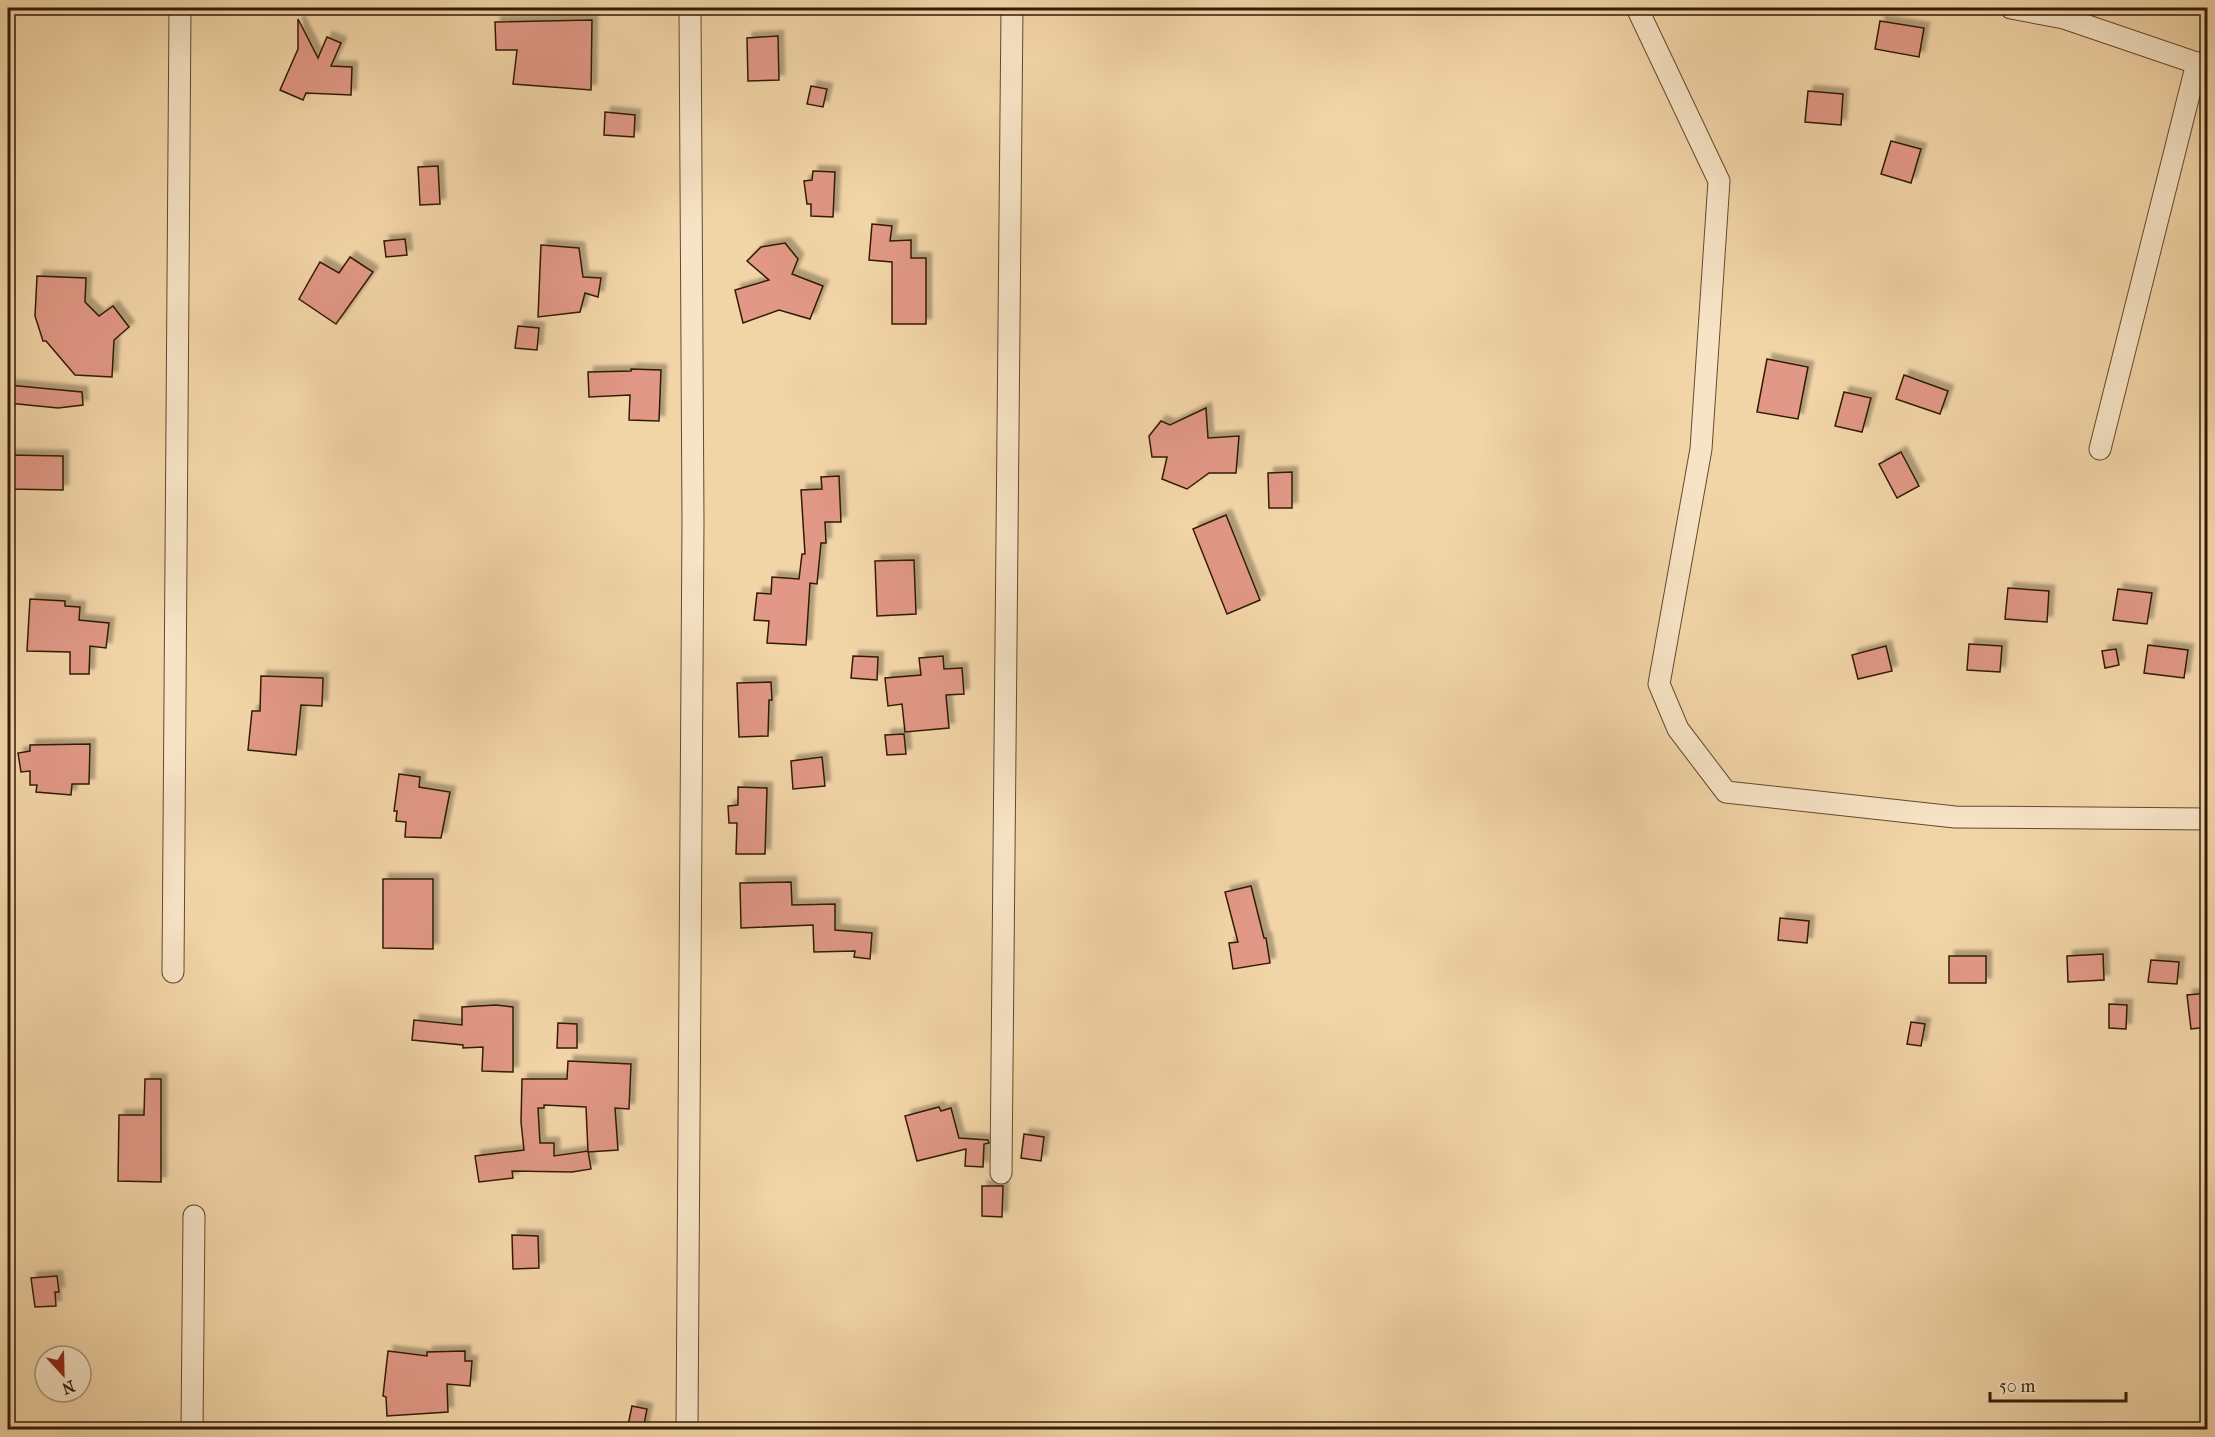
<svg xmlns="http://www.w3.org/2000/svg" width="2215" height="1437" viewBox="0 0 2215 1437" font-family="'IM FELL French Canon',serif">
	<defs>
		<filter id="shadow"><feDropShadow dx="5.5" dy="-5.5" stdDeviation="1.5" flood-color="#0004"/></filter>
	</defs>
	<rect width="100%" height="100%" fill="#f2d5a7"/>
	<filter id="stains"><feTurbulence type="fractalNoise" baseFrequency=".00333" numOctaves="4"/><feColorMatrix values="0 0 0 0 .2 0 0 0 0 .09 0 0 0 0 .02 0 0 0 .5 -.17"/></filter>
	<radialGradient id="worn" r=".72"><stop offset=".6" stop-color="#630" stop-opacity="0"/><stop offset="1" stop-color="#630" stop-opacity=".3"/></radialGradient>
	<g fill="#e19886" stroke="#321b06" stroke-width="1.5" filter="url(#shadow)">
		<path d="M 298,19 L 318,58 L 327,37 L 341,43 L 331,66 L 352,67 L 351,95 L 306,93 L 303,100 L 280,90 L 298,49 Z"/>
		<path d="M 592,20 L 591,90 L 513,84 L 517,50 L 496,50 L 495,22 Z"/>
		<path d="M 1880,21 L 1924,28 L 1919,57 L 1875,49 Z"/>
		<path d="M 778,36 L 779,80 L 748,81 L 747,38 Z"/>
		<path d="M 811,86 L 827,89 L 823,107 L 807,104 Z"/>
		<path d="M 1808,91 L 1843,94 L 1841,125 L 1805,122 Z"/>
		<path d="M 605,112 L 635,115 L 634,137 L 604,135 Z"/>
		<path d="M 1891,141 L 1921,149 L 1911,183 L 1881,174 Z"/>
		<path d="M 438,166 L 440,204 L 420,205 L 418,167 Z"/>
		<path d="M 813,171 L 835,172 L 833,217 L 811,216 L 811,204 L 807,204 L 804,181 L 812,180 Z"/>
		<path d="M 872,224 L 892,226 L 890,241 L 911,240 L 911,258 L 926,258 L 926,324 L 892,324 L 892,262 L 869,260 Z"/>
		<path d="M 405,239 L 407,255 L 386,257 L 384,241 Z"/>
		<path d="M 785,243 L 798,259 L 792,274 L 823,286 L 810,319 L 779,310 L 743,323 L 735,290 L 769,280 L 747,261 L 761,247 Z"/>
		<path d="M 541,245 L 579,248 L 583,277 L 601,278 L 598,297 L 585,293 L 580,312 L 538,317 Z"/>
		<path d="M 350,257 L 373,272 L 336,324 L 299,299 L 320,262 L 339,273 Z"/>
		<path d="M 37,276 L 86,278 L 85,302 L 99,316 L 113,306 L 129,327 L 114,340 L 112,377 L 75,375 L 46,341 L 43,341 L 35,316 Z"/>
		<path d="M 518,326 L 539,328 L 537,350 L 515,348 Z"/>
		<path d="M 1767,359 L 1808,367 L 1798,419 L 1757,412 Z"/>
		<path d="M 631,369 L 661,370 L 659,421 L 629,420 L 630,395 L 589,397 L 588,372 L 631,371 Z"/>
		<path d="M 1904,375 L 1948,391 L 1940,414 L 1896,399 Z"/>
		<path d="M 8,385 L 82,392 L 83,405 L 58,408 L 8,403 Z"/>
		<path d="M 1844,392 L 1871,398 L 1862,432 L 1835,426 Z"/>
		<path d="M 1206,408 L 1208,438 L 1239,436 L 1236,473 L 1209,473 L 1187,489 L 1162,479 L 1167,457 L 1152,457 L 1149,436 L 1161,421 L 1170,425 Z"/>
		<path d="M 1901,452 L 1919,486 L 1897,498 L 1879,464 Z"/>
		<path d="M 9,455 L 63,456 L 63,490 L 9,489 Z"/>
		<path d="M 1292,472 L 1292,508 L 1269,508 L 1268,473 Z"/>
		<path d="M 839,476 L 841,522 L 825,522 L 826,543 L 821,543 L 817,584 L 810,583 L 806,645 L 767,643 L 769,621 L 754,620 L 757,593 L 771,594 L 772,577 L 799,579 L 802,554 L 805,554 L 801,490 L 822,489 L 821,477 Z"/>
		<path d="M 1226,515 L 1260,600 L 1227,614 L 1193,529 Z"/>
		<path d="M 914,560 L 916,614 L 877,616 L 875,561 Z"/>
		<path d="M 2008,588 L 2049,591 L 2047,622 L 2005,619 Z"/>
		<path d="M 2118,589 L 2152,593 L 2147,624 L 2113,620 Z"/>
		<path d="M 30,599 L 65,601 L 65,606 L 80,607 L 79,620 L 109,623 L 106,648 L 90,646 L 89,674 L 70,674 L 70,652 L 27,651 Z"/>
		<path d="M 1969,644 L 2002,646 L 2000,672 L 1967,670 Z"/>
		<path d="M 2148,645 L 2188,650 L 2184,678 L 2144,673 Z"/>
		<path d="M 1886,646 L 1892,671 L 1858,679 L 1852,655 Z"/>
		<path d="M 2116,649 L 2119,665 L 2105,668 L 2102,651 Z"/>
		<path d="M 853,656 L 878,657 L 877,680 L 851,678 Z"/>
		<path d="M 943,656 L 944,669 L 962,668 L 964,694 L 946,695 L 949,728 L 905,732 L 902,704 L 888,706 L 885,678 L 921,675 L 919,658 Z"/>
		<path d="M 261,676 L 323,678 L 322,706 L 301,705 L 296,755 L 248,750 L 252,711 L 260,711 Z"/>
		<path d="M 771,682 L 772,700 L 769,700 L 768,736 L 739,737 L 737,683 Z"/>
		<path d="M 904,734 L 906,754 L 887,755 L 885,735 Z"/>
		<path d="M 90,744 L 89,784 L 72,784 L 71,795 L 36,792 L 37,785 L 30,785 L 30,771 L 21,772 L 18,753 L 30,751 L 30,745 Z"/>
		<path d="M 822,757 L 825,786 L 793,789 L 791,761 Z"/>
		<path d="M 399,774 L 420,777 L 419,787 L 450,792 L 441,838 L 405,837 L 406,822 L 396,821 L 397,811 L 394,811 Z"/>
		<path d="M 738,787 L 767,788 L 765,854 L 736,854 L 737,823 L 729,823 L 728,806 L 738,805 Z"/>
		<path d="M 383,879 L 433,879 L 433,949 L 383,948 Z"/>
		<path d="M 791,882 L 792,905 L 835,904 L 835,930 L 872,933 L 870,959 L 854,957 L 855,951 L 814,952 L 813,925 L 741,928 L 740,883 Z"/>
		<path d="M 1251,886 L 1264,938 L 1266,938 L 1270,963 L 1233,969 L 1229,943 L 1238,942 L 1225,892 Z"/>
		<path d="M 1780,918 L 1809,921 L 1807,943 L 1778,940 Z"/>
		<path d="M 2103,954 L 2104,980 L 2068,982 L 2067,956 Z"/>
		<rect x="1949" y="956" width="37" height="27"/>
		<path d="M 2151,960 L 2179,962 L 2177,984 L 2148,982 Z"/>
		<path d="M 2208,993 L 2208,1027 L 2191,1029 L 2187,995 Z"/>
		<path d="M 2109,1004 L 2127,1005 L 2126,1029 L 2109,1028 Z"/>
		<path d="M 496,1005 L 513,1007 L 513,1072 L 482,1071 L 483,1047 L 463,1048 L 463,1045 L 412,1040 L 414,1020 L 462,1025 L 462,1007 Z"/>
		<path d="M 1911,1022 L 1925,1024 L 1921,1046 L 1907,1044 Z"/>
		<path d="M 558,1023 L 577,1024 L 577,1048 L 557,1048 Z"/>
		<path d="M 568,1061 L 631,1064 L 629,1109 L 615,1108 L 618,1150 L 588,1152 L 586,1107 L 544,1105 L 544,1108 L 538,1108 L 540,1143 L 554,1143 L 554,1156 L 588,1151 L 591,1169 L 572,1172 L 512,1171 L 513,1178 L 479,1182 L 475,1156 L 524,1150 L 521,1122 L 522,1079 L 567,1079 Z"/>
		<path d="M 145,1079 L 161,1079 L 161,1182 L 118,1181 L 119,1115 L 144,1115 Z"/>
		<path d="M 939,1107 L 941,1111 L 951,1108 L 959,1138 L 988,1140 L 989,1143 L 984,1144 L 983,1167 L 965,1166 L 966,1149 L 917,1161 L 905,1116 Z"/>
		<path d="M 1024,1134 L 1044,1137 L 1041,1161 L 1021,1158 Z"/>
		<path d="M 982,1186 L 1003,1186 L 1002,1217 L 982,1216 Z"/>
		<path d="M 512,1235 L 538,1236 L 539,1268 L 513,1269 Z"/>
		<path d="M 57,1276 L 59,1292 L 55,1292 L 56,1306 L 35,1307 L 31,1278 Z"/>
		<path d="M 388,1351 L 427,1356 L 427,1352 L 465,1351 L 465,1361 L 472,1361 L 470,1386 L 447,1384 L 448,1412 L 387,1416 L 386,1397 L 383,1396 Z"/>
		<path d="M 632,1406 L 647,1409 L 643,1430 L 627,1430 Z"/>
	</g>
	<g fill="none" stroke-linecap="round" stroke-linejoin="round">
		<defs>
			<g id="minor">
				<path d="M 1637,8 L 1719,181 L 1701,449 L 1659,684 L 1678,729 L 1726,792 L 1955,817 L 2208,819"/>
				<path d="M 2011,8 L 2064,18 L 2208,67"/>
				<path d="M 2100,449 L 2197,63"/>
				<path d="M 173,972 L 180,8"/>
				<path d="M 1001,1173 L 1012,8"/>
				<path d="M 192,1430 L 194,1216"/>
				<path d="M 687,1430 L 693,521 L 690,8"/>
			</g>
		</defs>
		<use href="#minor" stroke="#624a2e" stroke-width="23"/>
		<use href="#minor" stroke="#f7e4c6" stroke-width="21"/>
	</g>
	<rect width="2215" height="1437" fill="none" stroke="#f2d5a7" stroke-width="30"/>
	<rect x="9" y="9" width="2197" height="1419" fill="none" stroke="#321b06" stroke-width="3"/>
	<rect x="15" y="15" width="2185" height="1407" fill="none" stroke="#321b06" stroke-width="1.5"/>
	<g transform="translate(63 1374) rotate(158)"><circle r="28" fill="#f7e4c6" stroke="#a89479" stroke-width="1.5"/>
	<path d="M0-4.5L10 22L0 15L-10 22Z" fill="#8f2418"/>
	<text y="-9" font-size="16" font-weight="bold" text-anchor="middle" fill="#321b06">N</text>
	</g>
	<path d="M1990 1392v9h136v-9" fill="none" stroke="#321b06" stroke-width="3"/>
	<text x="1999" y="1392" font-size="18" fill="#321b06" stroke="#f7e4c6" stroke-width="4.5" paint-order="stroke">50 m</text>
	<rect width="100%" height="100%" filter="url(#stains)"/>
	<rect width="100%" height="100%" fill="url(#worn)"/>
</svg>
